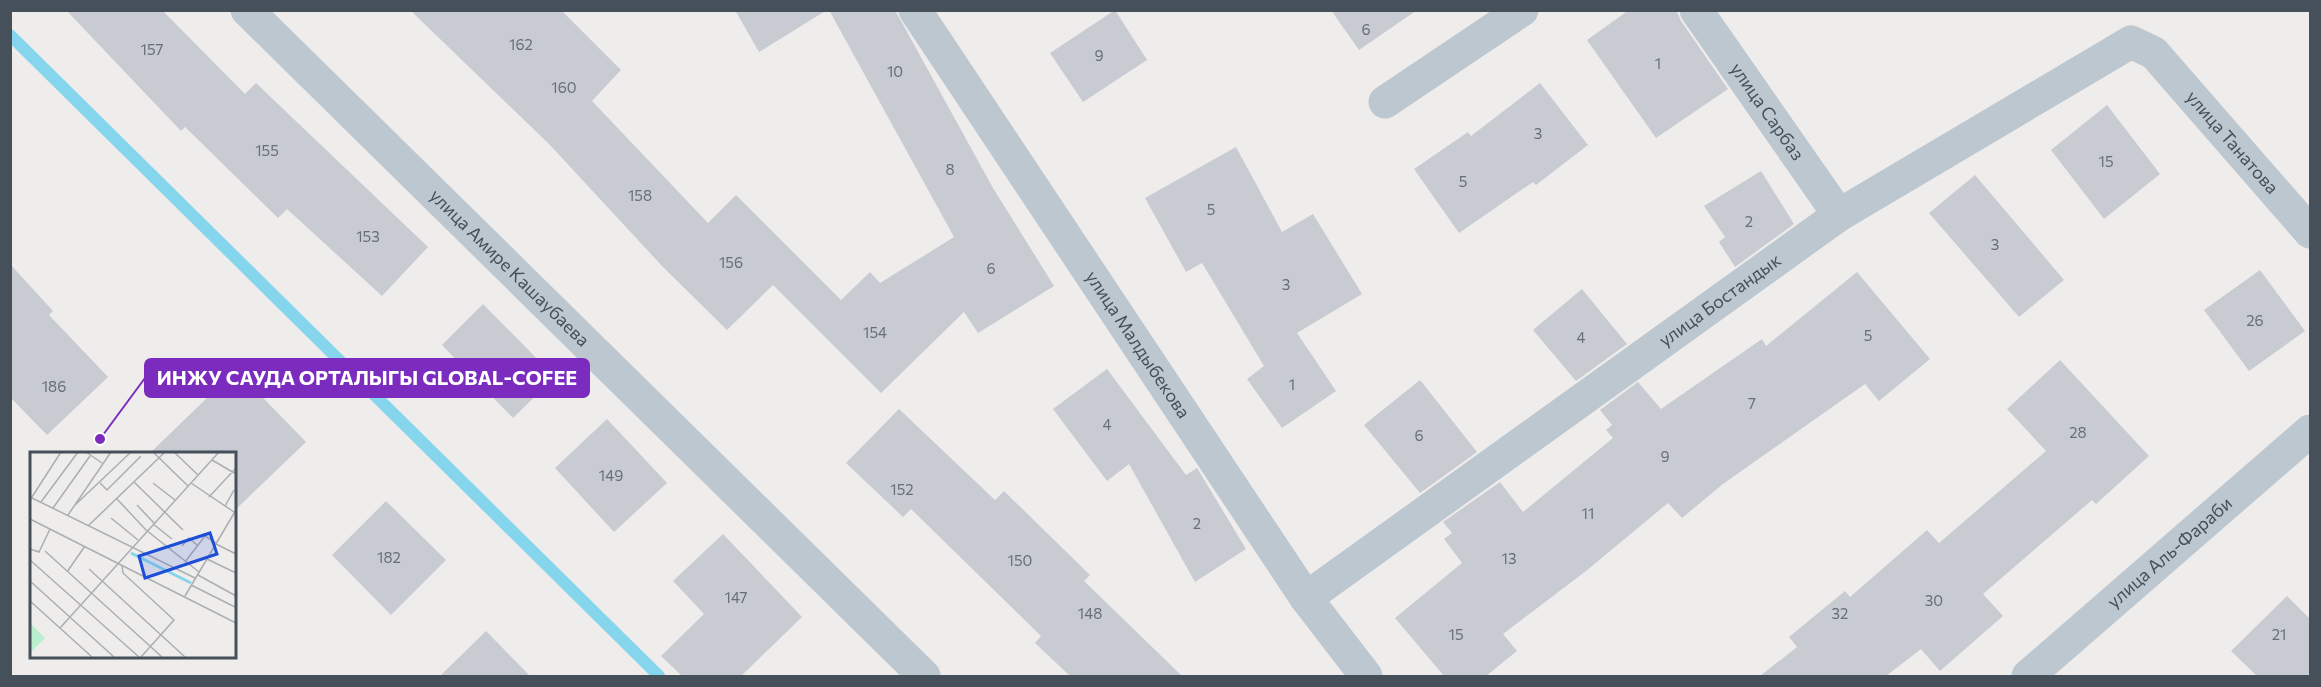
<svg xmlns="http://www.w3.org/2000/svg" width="2321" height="687" viewBox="0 0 2321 687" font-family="Commissioner,sans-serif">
	<rect width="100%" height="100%" fill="#efecec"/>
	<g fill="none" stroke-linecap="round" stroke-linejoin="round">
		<path stroke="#85d5ed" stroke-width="12" d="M 10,35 L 659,676"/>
	</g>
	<g fill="#c9cbd2">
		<path d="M 66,10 L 162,10 L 245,94 L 256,83 L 428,247 L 382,296 L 287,209 L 278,218 L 185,127 L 181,131 Z"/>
		<path d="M 410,10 L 561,10 L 621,70 L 592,101 L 708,223 L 736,195 L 841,300 L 870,272 L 880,283 L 954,237 L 829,10 L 895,10 L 993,188 L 1054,286 L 978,333 L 964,312 L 881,393 L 773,285 L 727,330 L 663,267 L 549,144 Z"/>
		<path d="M 735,10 L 827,10 L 759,52 Z"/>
		<path d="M 1115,10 L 1147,60 L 1083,102 L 1050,53 Z"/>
		<path d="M 1331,10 L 1417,10 L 1359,50 Z"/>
		<path d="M 1629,10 L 1676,10 L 1681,21 L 1728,89 L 1656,138 L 1587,40 Z"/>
		<path d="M 1540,83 L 1588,145 L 1536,185 L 1533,182 L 1459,233 L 1414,169 L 1468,132 L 1471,136 Z"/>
		<path d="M 2107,105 L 2160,174 L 2104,219 L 2051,150 Z"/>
		<path d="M 1236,147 L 1282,232 L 1313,214 L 1362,294 L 1297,333 L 1336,391 L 1282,428 L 1247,379 L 1264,366 L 1202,263 L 1186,272 L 1145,198 Z"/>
		<path d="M 1761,171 L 1794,224 L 1735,267 L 1719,242 L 1725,237 L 1704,206 Z"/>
		<path d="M 1975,175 L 2064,280 L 2019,317 L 1929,213 Z"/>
		<path d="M 10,264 L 53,311 L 49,315 L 108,377 L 47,435 L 10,397 Z"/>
		<path d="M 2260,270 L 2305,331 L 2249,371 L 2204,310 Z"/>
		<path d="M 1857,272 L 1930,359 L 1879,401 L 1865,384 L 1723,484 L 1682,518 L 1668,503 L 1586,571 L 1503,634 L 1517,651 L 1486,676 L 1444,676 L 1395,618 L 1462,563 L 1444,539 L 1452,533 L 1443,522 L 1500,482 L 1523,512 L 1613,438 L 1606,430 L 1612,425 L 1600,410 L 1638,382 L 1661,409 L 1762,339 L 1766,346 Z"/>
		<path d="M 1582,289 L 1627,344 L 1576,381 L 1533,330 Z"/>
		<path d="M 483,304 L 555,377 L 513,418 L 442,345 Z"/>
		<path d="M 2060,360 L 2149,456 L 2096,504 L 2092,500 L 1983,594 L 2003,616 L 1940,671 L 1921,649 L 1886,676 L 1760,676 L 1797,647 L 1789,637 L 1845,591 L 1850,597 L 1927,530 L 1939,543 L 2046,451 L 2007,409 Z"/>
		<path d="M 1107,369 L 1186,475 L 1197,468 L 1246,549 L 1195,582 L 1129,464 L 1107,481 L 1053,409 Z"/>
		<path d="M 236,370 L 306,442 L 234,511 L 234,453 L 150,453 Z"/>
		<path d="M 1420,380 L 1477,452 L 1420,493 L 1364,425 Z"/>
		<path d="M 899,409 L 995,500 L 1004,491 L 1090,575 L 1084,581 L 1182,676 L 1070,676 L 1035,643 L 1041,636 L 911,509 L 903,517 L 846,463 Z"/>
		<path d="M 607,419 L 667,483 L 614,532 L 555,468 Z"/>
		<path d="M 386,501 L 446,560 L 391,615 L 332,555 Z"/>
		<path d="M 723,534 L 802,617 L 741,676 L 682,676 L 661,656 L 704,614 L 673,581 Z"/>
		<path d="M 2287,596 L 2310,619 L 2310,676 L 2257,676 L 2231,651 Z"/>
		<path d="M 486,631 L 530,676 L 440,676 Z"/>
	</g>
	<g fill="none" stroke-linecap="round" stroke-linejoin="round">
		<g stroke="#bdc7cf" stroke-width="33">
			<path id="s1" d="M 247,10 L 924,676"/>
			<path id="s2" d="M 915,10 L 1306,598 L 1366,676"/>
			<path id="s3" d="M 1696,10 L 1839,215"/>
			<path d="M 1385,102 L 1522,10"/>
			<path id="s4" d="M 1306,598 L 1839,215 L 2131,42 L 2154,53 L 2310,232"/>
			<path id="s5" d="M 2028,676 L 2310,431"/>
		</g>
	</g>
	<g text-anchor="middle" stroke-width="4.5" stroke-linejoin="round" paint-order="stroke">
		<g font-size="15" fill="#666f78">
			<text x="1366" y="35">6</text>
			<text x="521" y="50">162</text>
			<text x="152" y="55">157</text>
			<text x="1099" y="61">9</text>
			<text x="1658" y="69">1</text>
			<text x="895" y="77">10</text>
			<text x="564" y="93">160</text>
			<text x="1538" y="139">3</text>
			<text x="267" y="156">155</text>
			<text x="2106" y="167">15</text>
			<text x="950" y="175">8</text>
			<text x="1463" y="187">5</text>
			<text x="640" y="201">158</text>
			<text x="1211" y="215">5</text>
			<text x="1749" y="227">2</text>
			<text x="368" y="242">153</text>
			<text x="1995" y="250">3</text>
			<text x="731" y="268">156</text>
			<text x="991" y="274">6</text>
			<text x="1286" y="290">3</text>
			<text x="2255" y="326">26</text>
			<text x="875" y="338">154</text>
			<text x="1868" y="341">5</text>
			<text x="1581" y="343">4</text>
			<text x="1292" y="390">1</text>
			<text x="54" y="392">186</text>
			<text x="1752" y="409">7</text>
			<text x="1107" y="430">4</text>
			<text x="2078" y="438">28</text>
			<text x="1419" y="441">6</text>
			<text x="1665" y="462">9</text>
			<text x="611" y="481">149</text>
			<text x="902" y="495">152</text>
			<text x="1588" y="519">11</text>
			<text x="1197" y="529">2</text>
			<text x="389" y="563">182</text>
			<text x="1509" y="564">13</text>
			<text x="1020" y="566">150</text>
			<text x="736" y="603">147</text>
			<text x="1934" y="606">30</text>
			<text x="1090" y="619">148</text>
			<text x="1840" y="619">32</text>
			<text x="1456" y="640">15</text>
			<text x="2279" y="640">21</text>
		</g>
		<g font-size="18" fill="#45505a" stroke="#fff">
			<text dy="6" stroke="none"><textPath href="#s3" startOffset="124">улица Сарбаз</textPath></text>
			<text dy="6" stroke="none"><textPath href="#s4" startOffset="1140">улица Танатова</textPath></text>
			<text dy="6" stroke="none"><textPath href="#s1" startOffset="368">улица Амире Кашаубаева</textPath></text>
			<text dy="6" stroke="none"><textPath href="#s4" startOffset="510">улица Бостандык</textPath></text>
			<text dy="6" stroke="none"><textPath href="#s2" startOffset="402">улица Малдыбекова</textPath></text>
			<text dy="6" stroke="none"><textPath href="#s5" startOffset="188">улица Аль-Фараби</textPath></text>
		</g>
	</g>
	<g transform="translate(30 452)">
		<rect width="206" height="206" fill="#efecec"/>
		<path d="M 0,171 L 15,186 L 0,201 Z" fill="#b9efcf"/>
		<path fill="none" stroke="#85d5ed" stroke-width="3" d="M 101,101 L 161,131"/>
		<path fill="none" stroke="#abaeb2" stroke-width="1.5" d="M 56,0 L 72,11M 123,0 L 158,34M 144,0 L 168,23M 182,8 L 206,22M 104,30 L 153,78M 70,31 L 77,38 L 111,4M 123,31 L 145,48M 161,31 L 204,60M 0,45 L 165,126M 179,45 L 206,16M 87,47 L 116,78 L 169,120M 0,48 L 31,0M 11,50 L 48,0M 107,53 L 124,71M 44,54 L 101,0M 195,54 L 204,38M 23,56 L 60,4M 38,63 L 81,0M 81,66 L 108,88M 0,67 L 206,171M 123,72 L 142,87M 58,74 L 135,0M 186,92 L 206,102M 152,94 L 159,86 L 167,93M 0,97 L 9,100 L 20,77M 15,99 L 132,205M 177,107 L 206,121M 0,108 L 109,205M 155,110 L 175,84 L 186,91M 92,114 L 93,121 L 144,168 L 111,205M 59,117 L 155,205M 37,120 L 55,94M 168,123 L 206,144M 0,129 L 84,205M 161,133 L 205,155M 155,144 L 206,58M 0,149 L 62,205M 30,176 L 189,0"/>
		<path fill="#1d4ed8" fill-opacity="0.15" stroke="#1d4ed8" stroke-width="3" d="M 180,81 L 187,102 L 115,126 L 109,104 Z"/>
		<rect width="206" height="206" fill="none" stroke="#45505a" stroke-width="3"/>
	</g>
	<path fill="none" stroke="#7b2cbf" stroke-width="2" d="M100 439L145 378"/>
	<circle fill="#7b2cbf" stroke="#fff" stroke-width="2" cx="100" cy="439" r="6"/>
	<rect fill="#7b2cbf" stroke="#7b2cbf" stroke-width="2" x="145" y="359" width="444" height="38" rx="6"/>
	<g font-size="20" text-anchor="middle" font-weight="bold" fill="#fff">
		<text x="367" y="385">ИНЖУ САУДА ОРТАЛЫГЫ GLOBAL-COFEE</text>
	</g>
	<rect width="2321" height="687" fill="none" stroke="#45505a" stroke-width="24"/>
</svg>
